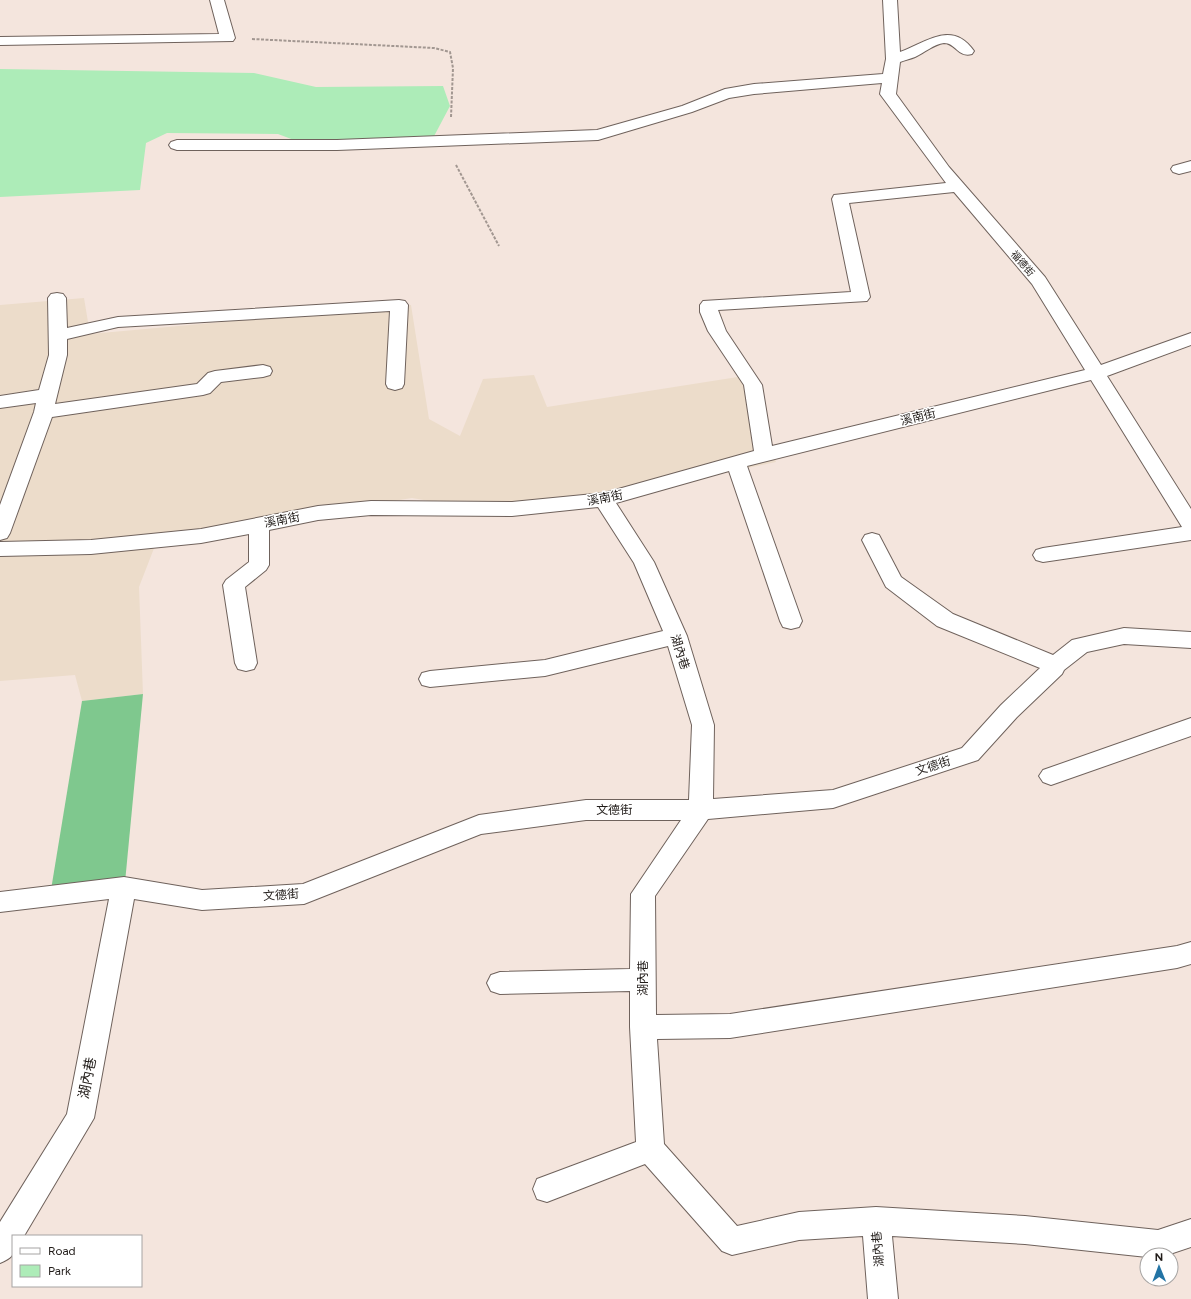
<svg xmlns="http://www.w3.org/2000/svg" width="1191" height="1299" viewBox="0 0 1191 1299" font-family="Figtree,'Noto Sans TC',sans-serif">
	<rect width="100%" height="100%" fill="#f4e5dd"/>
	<path fill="#ecdcca" d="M 84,298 L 90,334 L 411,305 L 429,419 L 460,436 L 483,379 L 534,375 L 547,407 L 744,376 L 776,462 L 535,513 L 447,504 L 412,498 L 158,538 L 139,587 L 143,694 L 82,701 L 75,675 L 0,681 L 0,305 Z"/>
	<path fill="#adecb8" d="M 0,69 L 254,73 L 316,87 L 443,86 L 450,106 L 432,140 L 310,146 L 278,134 L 167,133 L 146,143 L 140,190 L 0,197 Z"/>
	<path fill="#7fc88e" d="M 143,694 L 124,893 L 49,902 L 82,701 Z"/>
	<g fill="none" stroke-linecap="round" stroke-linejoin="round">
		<defs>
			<g id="minor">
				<path d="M 210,0 L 224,0 L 235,38 L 233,41 L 0,45 L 0,37 L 219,34 Z"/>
				<path d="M 883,0 L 897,0 L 900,52 C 925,43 952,19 974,51 L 972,54 C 958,58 956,43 944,43 C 934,44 924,53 915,57 C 910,59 905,60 900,62 L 896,94 L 949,167 L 1045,277 L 1101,365 L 1191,333 L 1191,345 L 1107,376 L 1191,509 L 1191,540 L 1043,562 L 1036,560 L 1033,555 L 1036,550 L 1043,548 L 1182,527 L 1091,380 L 747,466 L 802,621 L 799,627 L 791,629 L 783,627 L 780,621 L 729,471 L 616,503 L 654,562 L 687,636 L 714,725 L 713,799 L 833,790 L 962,748 L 1001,705 L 1040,668 L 937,626 L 886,587 L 862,540 L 865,535 L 872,533 L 879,535 L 901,577 L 953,614 L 1053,655 L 1072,640 L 1124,628 L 1191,632 L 1191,648 L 1124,644 L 1087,652 L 1064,670 L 1062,674 L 1017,717 L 978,760 L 833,808 L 708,819 L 655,896 L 656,1015 L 730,1014 L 1177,946 L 1191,942 L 1191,964 L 1177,968 L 730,1038 L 657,1039 L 664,1144 L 737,1226 L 799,1212 L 876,1207 L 1025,1216 L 1158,1230 L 1191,1219 L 1191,1247 L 1167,1255 L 1147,1255 L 1147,1257 L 1025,1244 L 892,1236 L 898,1299 L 868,1299 L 863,1236 L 799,1240 L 732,1255 L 722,1251 L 645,1164 L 547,1202 L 537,1199 L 533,1189 L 537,1179 L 636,1142 L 630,1027 L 630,991 L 500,994 L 491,991 L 487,983 L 491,975 L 500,972 L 630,969 L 631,894 L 681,820 L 586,820 L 481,834 L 304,904 L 202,910 L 134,899 L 94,1118 L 24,1236 L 13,1236 C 13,1253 17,1256 0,1263 L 0,1222 L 67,1114 L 109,899 L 0,912 L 0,892 L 124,877 L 202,890 L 303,884 L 479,815 L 586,800 L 689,800 L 692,725 L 668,646 L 545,676 L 430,687 L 422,685 L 419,679 L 422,673 L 430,671 L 545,660 L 663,631 L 634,563 L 598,507 L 512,516 L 371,515 L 318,520 L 269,530 L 269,565 L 266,570 L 245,587 L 257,663 L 254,669 L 246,671 L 238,669 L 235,663 L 223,585 L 226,580 L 249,562 L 249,534 L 201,543 L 91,554 L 0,556 L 0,542 L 91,540 L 201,529 L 318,506 L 371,501 L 512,502 L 604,493 L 754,451 L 744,385 L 708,331 L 700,312 L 700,305 L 703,301 L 851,292 L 832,199 L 834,195 L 946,183 L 880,94 L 882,83 L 754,94 L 729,98 L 692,112 L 598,140 L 337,150 L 177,150 L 171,148 L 169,145 L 171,142 L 177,140 L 337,140 L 597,130 L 682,106 L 725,89 L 754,84 L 883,74 L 886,59 ZM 954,192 L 1032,284 L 1085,370 L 772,446 L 762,385 L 726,331 L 718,310 L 867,301 L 870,297 L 849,203 Z"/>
				<path d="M 1191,161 L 1191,171 L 1179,174 L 1173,172 L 1171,169 L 1173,166 Z"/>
				<path d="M 57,293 L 63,294 L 66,298 L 67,328 L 118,317 L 399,300 L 405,301 L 408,305 L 404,384 L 402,388 L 395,390 L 388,388 L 386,384 L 390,311 L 118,327 L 67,339 L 67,355 L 55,404 L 197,384 L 208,373 L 215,371 L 263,365 L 270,367 L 272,371 L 270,375 L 263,377 L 221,382 L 210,393 L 203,395 L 52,417 L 10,533 L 7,538 L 0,540 L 0,505 L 34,412 L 36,403 L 0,408 L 0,396 L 39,390 L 49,355 L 48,298 L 51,294 Z"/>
				<path d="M 1191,718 L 1191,736 L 1051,785 L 1043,782 L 1039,776 L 1043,770 Z"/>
			</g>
		</defs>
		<use href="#minor" stroke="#6f625c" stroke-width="2"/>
		<g stroke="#a29791" stroke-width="2" stroke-dasharray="3 1.5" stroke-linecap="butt">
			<path d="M 252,39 L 434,48 L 450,52 L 453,68 L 451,117"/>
			<path d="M 456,165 L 499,246"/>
		</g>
		<use href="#minor" fill="#fff" fill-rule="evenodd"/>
	</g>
	<g text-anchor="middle" stroke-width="3" stroke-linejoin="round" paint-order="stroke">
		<g font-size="10" fill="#211c19" stroke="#fff">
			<text transform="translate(1023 263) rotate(49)" y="4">福德街</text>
		</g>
		<g font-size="12" fill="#211c19" stroke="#fff">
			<text transform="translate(918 417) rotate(-14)" y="4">溪南街</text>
			<text transform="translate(605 498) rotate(-11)" y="4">溪南街</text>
			<text transform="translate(282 520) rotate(-11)" y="4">溪南街</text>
			<text transform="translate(680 652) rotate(72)" y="4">湖內巷</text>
			<text transform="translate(933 766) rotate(-18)" y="4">文德街</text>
			<text x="614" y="814">文德街</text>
			<text transform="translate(281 895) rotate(-4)" y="4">文德街</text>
			<text transform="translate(643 978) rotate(-90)" y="4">湖內巷</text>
			<text transform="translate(878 1249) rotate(-95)" y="4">湖內巷</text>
		</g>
		<g font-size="14" fill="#211c19" stroke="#fff">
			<text transform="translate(87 1078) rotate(-79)" y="5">湖內巷</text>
		</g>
	</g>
	<rect x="12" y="1235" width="130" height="52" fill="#ffffff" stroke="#a6a4a3"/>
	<rect x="20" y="1248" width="20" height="6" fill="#ffffff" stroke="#a6a4a3"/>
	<text x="48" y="1255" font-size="12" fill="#211c19">Road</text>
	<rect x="20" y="1265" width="20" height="12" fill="#adecb8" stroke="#a6a4a3"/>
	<text x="48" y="1275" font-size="12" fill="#211c19">Park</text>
	<g transform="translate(1159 1267) rotate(359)"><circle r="19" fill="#ffffff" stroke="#a6a4a3"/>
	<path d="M0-3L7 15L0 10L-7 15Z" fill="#2374a5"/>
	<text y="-6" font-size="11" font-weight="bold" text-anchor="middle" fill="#211c19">N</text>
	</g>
</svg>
